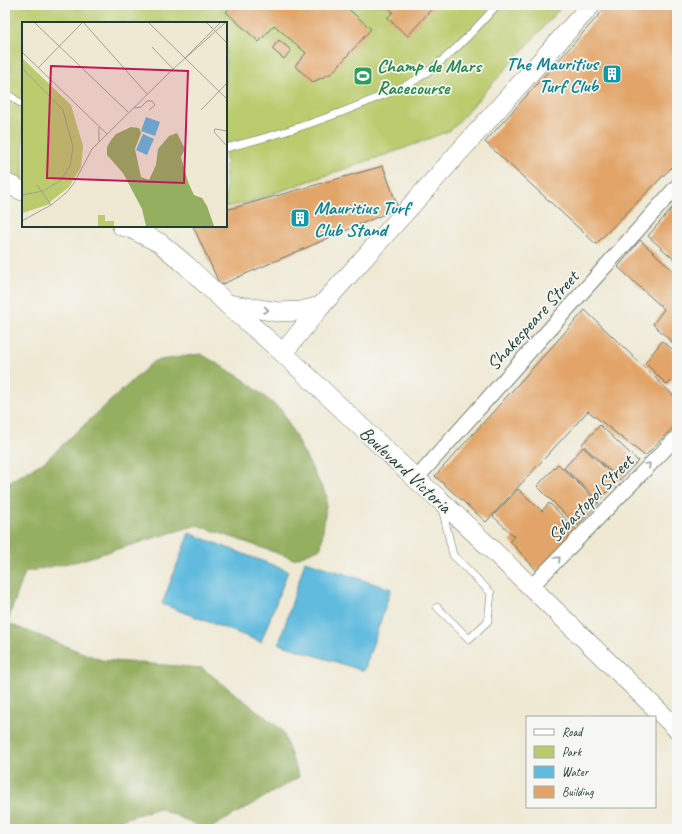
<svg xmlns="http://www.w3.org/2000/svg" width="682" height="834" viewBox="0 0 682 834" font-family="Caveat,sans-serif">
	<rect width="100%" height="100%" fill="#f6f6f2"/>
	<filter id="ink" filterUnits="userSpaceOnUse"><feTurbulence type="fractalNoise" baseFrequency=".025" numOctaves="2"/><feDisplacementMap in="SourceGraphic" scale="8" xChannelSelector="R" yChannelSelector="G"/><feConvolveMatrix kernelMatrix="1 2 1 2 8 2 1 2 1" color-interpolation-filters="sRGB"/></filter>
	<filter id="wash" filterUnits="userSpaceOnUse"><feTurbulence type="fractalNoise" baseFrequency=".012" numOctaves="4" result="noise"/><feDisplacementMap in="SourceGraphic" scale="16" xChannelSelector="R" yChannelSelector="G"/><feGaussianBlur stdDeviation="0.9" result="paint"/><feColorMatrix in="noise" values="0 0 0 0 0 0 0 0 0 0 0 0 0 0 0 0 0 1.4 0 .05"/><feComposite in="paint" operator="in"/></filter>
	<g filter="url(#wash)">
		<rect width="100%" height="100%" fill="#efe9d4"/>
		<path fill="#bccb6d" stroke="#6e8450" d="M 5,5 L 563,5 L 451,130 L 405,148 L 249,202 L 226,207 L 226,23 L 23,23 L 23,180 L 5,168 Z"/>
		<path fill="#95af60" stroke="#5a764a" d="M 201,354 L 243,379 L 282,411 L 327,497 L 321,548 L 294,559 L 197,525 L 78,561 L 25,572 L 7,623 L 101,660 L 202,668 L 282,730 L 299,777 L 209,829 L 206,829 L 159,808 L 91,829 L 5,829 L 5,484 L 44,462 L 154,361 Z"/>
		<g fill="#60bbde" stroke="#407c89">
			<path d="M 189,533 L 288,571 L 261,642 L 162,604 Z"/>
			<path d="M 305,561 L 391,589 L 364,671 L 279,644 Z"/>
		</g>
		<g id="blocks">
			<g fill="#e2a467">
				<path d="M 232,5 L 344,5 L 371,29 L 332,73 L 313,82 L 295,66 L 306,53 L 274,25 L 259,42 L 226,12 Z"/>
				<path d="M 385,5 L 435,5 L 408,36 L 387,18 L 393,12 Z"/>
				<path d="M 608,5 L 677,5 L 677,162 L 596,244 L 485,142 Z"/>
				<path d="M 279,40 L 291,50 L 284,59 L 272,49 Z"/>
				<path d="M 383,166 L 398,208 L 220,285 L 193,226 L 226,226 L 226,210 Z"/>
				<path d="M 677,202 L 677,262 L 648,236 Z"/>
				<path d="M 640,240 L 677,274 L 677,347 L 653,324 L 664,309 L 618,267 Z"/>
				<path d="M 585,310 L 677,399 L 677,423 L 645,456 L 588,411 L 486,522 L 435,476 Z"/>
				<path d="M 662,341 L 677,353 L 677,375 L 667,385 L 645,363 Z"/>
				<path d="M 600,425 L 638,461 L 620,480 L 582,444 Z"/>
				<path d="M 583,447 L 618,480 L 599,501 L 564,468 Z"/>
				<path d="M 558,464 L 599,503 L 577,526 L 537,486 Z"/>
				<path d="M 518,489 L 542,511 L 549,503 L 578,531 L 538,572 L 510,541 L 514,536 L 493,516 Z"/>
			</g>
		</g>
	</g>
	<g filter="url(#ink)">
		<use href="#blocks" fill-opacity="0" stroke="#68796c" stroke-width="1"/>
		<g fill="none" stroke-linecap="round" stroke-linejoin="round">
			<defs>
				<g id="lane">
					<path d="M 5,92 L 23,105"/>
					<path d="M 226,148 C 274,136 322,121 367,102 C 383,95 403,88 417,79 C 447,60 473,32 497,5"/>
					<path d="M 437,607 L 469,639 L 488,621 L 491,593 L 453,555 L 442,508"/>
				</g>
				<g id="street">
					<path d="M 416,479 L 677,186"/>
					<path d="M 531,587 L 677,437"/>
				</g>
				<g id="secondary">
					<path d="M 5,183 L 23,191"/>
					<path d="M 122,226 L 130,228 L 160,243 L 186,265 L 227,304 L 283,353 L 416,479 L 440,500 L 531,587 L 677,729"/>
					<path d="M 227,304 L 278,312 L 301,311 L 321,306"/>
					<path d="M 283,353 L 321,306 L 591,5"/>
				</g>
			</defs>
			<use href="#lane" stroke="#68796c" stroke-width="8"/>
			<use href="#street" stroke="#68796c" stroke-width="16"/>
			<use href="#secondary" stroke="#68796c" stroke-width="20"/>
			<use href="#lane" stroke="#fff" stroke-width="7"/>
			<use href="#street" stroke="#fff" stroke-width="14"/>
			<use href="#secondary" stroke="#fff" stroke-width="19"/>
		</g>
		<defs><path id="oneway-chevron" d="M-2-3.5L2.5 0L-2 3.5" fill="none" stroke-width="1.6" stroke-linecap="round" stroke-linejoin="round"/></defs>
		<g stroke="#8f9e9a">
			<use href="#oneway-chevron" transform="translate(266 310) rotate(9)"/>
			<use href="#oneway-chevron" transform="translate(648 465) rotate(-46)"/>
			<use href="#oneway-chevron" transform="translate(558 559) rotate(-46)"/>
		</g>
	</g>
	<defs>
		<symbol id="building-square" viewBox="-11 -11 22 22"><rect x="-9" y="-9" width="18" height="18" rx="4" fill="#0f9aa8" stroke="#f6f6f2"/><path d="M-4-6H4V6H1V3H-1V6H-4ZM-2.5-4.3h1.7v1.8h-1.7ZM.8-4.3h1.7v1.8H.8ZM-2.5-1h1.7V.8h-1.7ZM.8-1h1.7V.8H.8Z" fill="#fff"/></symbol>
		<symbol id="stadium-square" viewBox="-11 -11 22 22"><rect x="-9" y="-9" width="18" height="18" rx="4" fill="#2e9e5b" stroke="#f6f6f2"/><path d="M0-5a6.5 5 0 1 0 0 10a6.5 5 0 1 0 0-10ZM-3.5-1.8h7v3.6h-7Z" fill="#fff"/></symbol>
	</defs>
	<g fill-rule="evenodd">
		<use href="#building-square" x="601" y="63" width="22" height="22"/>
		<use href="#stadium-square" x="352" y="65" width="22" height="22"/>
		<use href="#building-square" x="289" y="207" width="22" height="22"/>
	</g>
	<g text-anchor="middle" stroke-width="3.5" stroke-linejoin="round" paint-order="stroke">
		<g font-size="19" font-weight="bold" fill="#0d838f" stroke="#f6f6f2" text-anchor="end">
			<text x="598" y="70">The Mauritius<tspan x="598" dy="22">Turf Club</tspan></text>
			<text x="314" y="214" text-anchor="start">Mauritius Turf<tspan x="314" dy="22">Club Stand</tspan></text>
		</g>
		<g font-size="19" font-weight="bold" fill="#27864d" stroke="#f6f6f2" text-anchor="start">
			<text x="377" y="72">Champ de Mars<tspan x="377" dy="22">Racecourse</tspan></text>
		</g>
		<g font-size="19" fill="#1f3d34" stroke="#f6f6f2">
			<text transform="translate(532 320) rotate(-48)" y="7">Shakespeare Street</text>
			<text transform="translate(406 469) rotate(43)" y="7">Boulevard Victoria</text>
			<text transform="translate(590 498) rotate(-46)" y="7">Sebastopol Street</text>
		</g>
	</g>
	<g transform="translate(22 22)">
		<rect width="205" height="205" fill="#efe9d4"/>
		<path d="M 0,36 L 49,83 L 61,124 L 59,145 L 47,165 L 28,180 L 28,182 L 1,191 ZM 76,193 L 83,193 L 83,199 L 92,199 L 92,204 L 76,204 Z" fill="#bccb6d"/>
		<path d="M 109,105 L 117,106 L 119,111 L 113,127 L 119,155 L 127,158 L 134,143 L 136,127 L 147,114 L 155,111 L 163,127 L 159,135 L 166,160 L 172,173 L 180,176 L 185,184 L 192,204 L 124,204 L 120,187 L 101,151 L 85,133 L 85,125 L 89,118 L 94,112 Z" fill="#95af60"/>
		<path d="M 124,95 L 138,100 L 133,114 L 119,109 ZM 121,112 L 132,117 L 125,133 L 114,128 Z" fill="#60bbde"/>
		<path fill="none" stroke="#9ca494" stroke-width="1" d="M 13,1 L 106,90M 62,1 L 125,72M 127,1 L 205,77M 185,1 L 205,21M 130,25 L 151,47M 0,30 L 85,112M 163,36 L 198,1M 0,46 L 41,88 L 51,125 L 48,144 L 38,159 L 21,169 L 0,173M 16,46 L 60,1M 112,86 L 119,85 L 125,79 L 130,79 L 133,83 L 127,88M 179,88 L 205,61M 205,109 L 193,107 L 192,110 L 205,124M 77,119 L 77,105M 15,163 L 29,183M 0,199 L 29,183 L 44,171 L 52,161 L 70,127 L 151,47 L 203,1"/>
		<path fill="#c2185b" fill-opacity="0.15" stroke="#c2185b" stroke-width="2" d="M 29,44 L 166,49 L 162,161 L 25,156 Z"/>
		<rect width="205" height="205" fill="none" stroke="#1f3d34" stroke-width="2"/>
	</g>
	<rect width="682" height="834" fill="none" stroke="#f6f6f2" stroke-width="20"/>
	<rect x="526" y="716" width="130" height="92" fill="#f6f6f2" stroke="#a0aca6"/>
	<rect x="534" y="729" width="20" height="6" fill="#ffffff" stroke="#a0aca6"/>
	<text x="562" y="736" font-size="12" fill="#1f3d34">Road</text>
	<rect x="534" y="746" width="20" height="12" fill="#bccb6d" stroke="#a0aca6"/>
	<text x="562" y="756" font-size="12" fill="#1f3d34">Park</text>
	<rect x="534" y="766" width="20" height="12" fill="#60bbde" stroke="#a0aca6"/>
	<text x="562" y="776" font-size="12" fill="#1f3d34">Water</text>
	<rect x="534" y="786" width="20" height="12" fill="#e2a467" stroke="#a0aca6"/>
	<text x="562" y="796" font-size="12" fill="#1f3d34">Building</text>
</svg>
